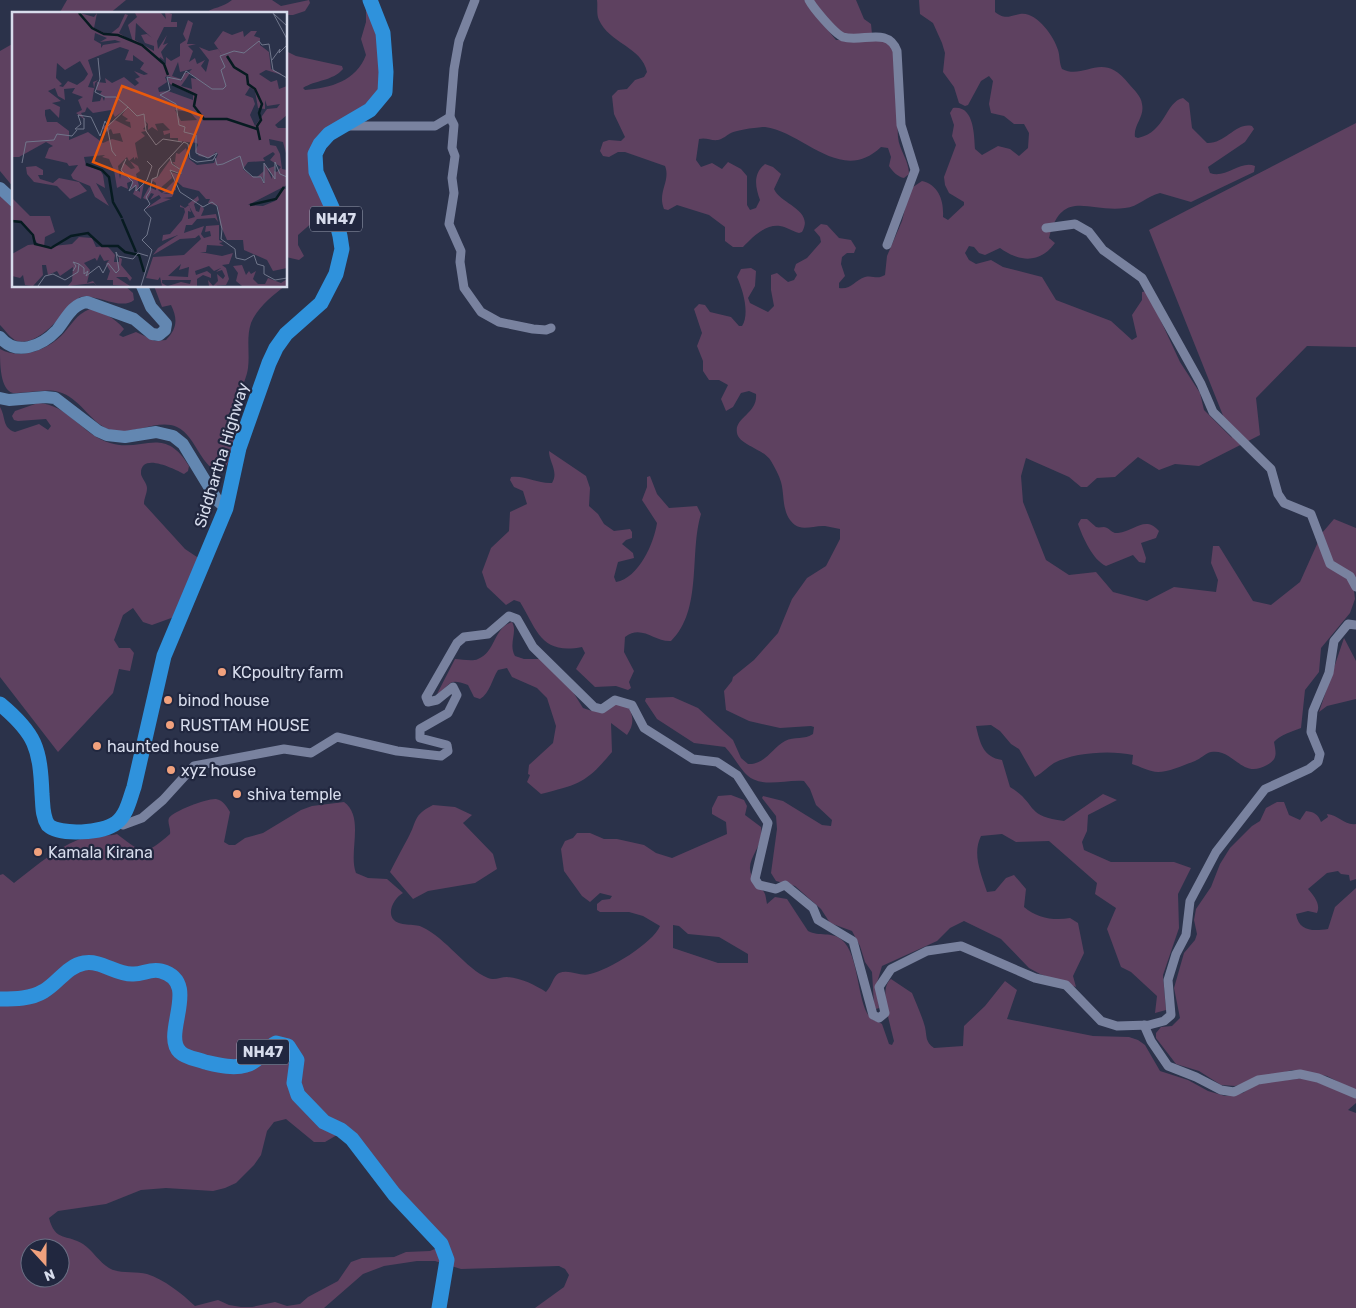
<svg xmlns="http://www.w3.org/2000/svg" width="1356" height="1308" viewBox="0 0 1356 1308" font-family="Rubik,sans-serif">
	<rect width="100%" height="100%" fill="#2b324a"/>
	<g fill="#5e4160" fill-rule="evenodd">
		<path d="M 67,0 L 126,0 L 109,14 L 59,14 Z"/>
		<path d="M 232,0 L 272,0 L 281,6 L 309,0 L 310,3 L 305,11 L 293,15 L 204,14 C 212,7 223,8 232,0 Z"/>
		<path d="M 597,0 L 856,0 L 864,19 L 871,24 L 872,34 L 842,34 L 807,5 L 836,40 C 848,40 878,37 886,41 C 906,52 896,117 898,137 C 899,150 909,160 909,174 L 904,178 C 898,177 893,172 889,166 L 891,157 L 888,148 L 881,147 C 841,185 804,132 765,127 C 759,127 736,130 731,133 C 727,135 723,139 718,140 C 711,141 706,137 699,139 L 696,160 L 701,167 L 712,163 L 722,169 L 728,162 L 741,169 L 747,176 L 747,205 L 750,210 L 756,208 L 760,200 C 755,186 753,174 765,164 L 773,167 L 781,174 L 774,189 C 780,204 815,210 802,232 L 799,233 C 792,231 787,227 780,226 C 765,224 753,237 743,247 L 733,247 L 725,241 L 725,227 L 709,215 L 677,205 L 668,210 L 664,209 C 657,192 671,181 665,166 L 625,152 L 618,152 L 609,157 L 603,156 L 600,151 L 603,142 L 609,140 L 621,141 L 625,137 L 614,114 L 612,96 L 618,90 L 627,89 L 635,80 L 644,77 L 647,72 C 642,47 609,43 599,20 C 596,14 598,6 597,0 Z"/>
		<path d="M 919,0 L 995,0 L 995,12 C 1005,20 1009,16 1020,14 C 1036,11 1054,36 1058,50 C 1060,56 1059,62 1062,69 C 1085,81 1102,49 1129,84 C 1134,90 1141,96 1142,104 C 1145,117 1133,125 1135,137 L 1138,138 C 1166,132 1165,102 1183,98 L 1189,103 L 1192,128 L 1207,143 C 1225,144 1236,122 1252,126 L 1254,129 L 1245,142 L 1208,167 L 1210,173 C 1226,179 1240,160 1255,166 L 1254,172 L 1191,202 L 1160,193 C 1147,196 1138,207 1125,208 C 1089,213 1062,187 1049,238 L 1055,243 C 1040,264 1019,262 1000,248 L 985,255 L 979,253 L 974,247 L 969,246 L 965,253 L 969,260 L 976,264 L 991,260 L 1003,267 L 1042,277 L 1056,300 L 1111,321 L 1132,340 L 1137,337 L 1132,315 L 1142,300 L 1142,292 L 1147,291 L 1180,362 L 1200,393 L 1204,410 L 1232,438 L 1149,230 L 1356,123 L 1356,347 L 1307,346 L 1256,398 L 1260,435 L 1199,466 L 1175,464 L 1159,470 L 1138,457 L 1115,477 L 1097,478 L 1087,487 L 1081,487 L 1069,477 L 1026,458 L 1021,476 L 1023,502 L 1046,560 L 1069,575 L 1096,572 L 1113,592 L 1147,601 L 1174,587 L 1216,592 L 1218,580 L 1211,563 L 1213,546 L 1219,546 L 1253,601 L 1271,605 L 1300,582 L 1322,533 L 1334,519 L 1356,528 L 1356,583 L 1353,582 L 1355,599 L 1350,613 L 1321,648 L 1319,672 L 1305,690 L 1301,728 C 1293,731 1280,735 1274,742 C 1276,753 1278,759 1267,765 C 1241,780 1234,748 1211,752 C 1206,753 1200,759 1195,761 C 1184,765 1169,772 1158,772 C 1150,772 1139,766 1132,764 L 1133,755 C 1112,750 1074,752 1054,763 C 1048,767 1042,773 1035,777 L 1019,749 L 1011,744 L 1000,731 L 991,725 L 976,726 C 980,743 983,757 1002,760 L 1010,787 C 1038,804 1024,816 1064,821 L 1103,794 L 1117,800 L 1088,815 L 1087,831 L 1082,842 L 1084,850 L 1111,862 L 1174,862 L 1191,868 L 1178,894 L 1179,928 L 1163,975 L 1166,1010 L 1155,1013 L 1157,996 L 1131,972 L 1121,967 L 1107,929 L 1116,908 L 1095,894 L 1097,883 L 1049,841 L 1016,842 L 1002,834 L 981,836 C 972,854 981,874 987,892 L 995,891 L 1006,878 L 1014,875 L 1026,889 L 1024,907 C 1037,918 1054,921 1070,918 L 1078,923 L 1084,953 L 1073,976 L 1076,987 L 1040,974 L 1029,968 L 1001,939 L 964,921 L 950,928 L 937,941 L 882,966 L 876,986 L 879,1008 L 876,1009 L 874,1005 L 872,972 L 865,962 L 860,946 L 852,931 L 830,923 L 821,909 L 795,886 L 776,881 L 771,873 L 777,829 L 776,816 L 762,798 L 763,796 L 783,801 L 822,825 L 831,826 L 832,820 L 816,805 L 810,789 L 804,781 C 784,779 759,790 744,772 C 737,764 733,755 725,747 L 694,743 L 657,719 L 645,701 L 646,698 L 673,697 L 698,708 L 733,740 L 741,758 L 748,764 C 765,765 772,748 785,741 C 794,736 805,740 813,734 L 814,727 L 811,726 L 780,728 L 749,721 L 726,710 L 724,691 L 732,681 L 733,677 L 754,660 L 778,633 L 792,599 L 807,578 L 826,566 L 840,539 L 840,529 C 835,528 830,527 825,526 C 815,525 803,531 795,525 C 781,514 785,496 781,482 C 779,475 775,468 771,461 C 764,449 739,445 737,433 C 734,417 758,414 756,394 L 749,391 L 741,393 L 733,407 L 726,411 L 721,399 L 728,385 L 719,380 L 709,380 L 703,371 L 703,361 L 697,346 L 702,333 L 694,309 L 699,304 L 705,305 L 710,312 L 731,317 L 739,326 L 742,326 C 750,314 743,290 737,277 L 741,269 L 751,268 L 756,271 L 755,286 L 748,298 L 750,303 L 768,312 L 774,306 L 771,290 L 771,275 L 777,273 L 788,282 L 794,280 L 797,275 L 794,270 L 796,264 L 807,258 L 821,242 L 820,237 L 814,230 L 821,224 L 827,225 L 839,238 L 851,240 L 856,248 L 854,253 L 847,253 L 842,257 L 841,264 L 845,276 L 839,283 L 839,288 C 851,290 855,280 865,277 C 873,275 877,280 885,275 L 887,256 L 902,221 L 910,189 L 922,181 C 939,185 944,201 943,217 L 948,220 L 964,205 L 964,202 L 949,193 L 945,185 L 944,177 L 956,145 L 952,136 L 954,125 L 950,113 L 953,108 C 974,105 974,134 975,149 L 982,155 L 998,146 L 1010,149 L 1019,156 L 1028,148 L 1029,133 L 1024,124 L 1014,124 L 1004,116 L 991,113 L 989,104 L 993,81 L 989,76 L 981,81 L 968,105 L 965,106 L 959,103 L 954,87 L 943,72 L 945,53 L 942,43 L 933,23 L 920,14 Z"/>
		<path d="M 366,9 L 375,11 L 381,93 L 316,145 L 328,214 L 314,221 L 298,235 L 298,245 L 304,256 L 299,260 L 286,257 L 286,51 L 296,56 L 342,66 L 343,69 C 333,81 315,80 303,88 L 305,90 C 331,88 356,81 366,55 L 361,39 L 366,22 Z"/>
		<path d="M 14,43 L 14,188 L 0,171 L 0,51 Z"/>
		<path d="M 0,195 L 6,198 L 14,210 L 14,286 L 125,286 L 133,293 L 134,300 C 121,311 96,293 80,297 C 64,310 41,347 17,341 C 11,339 5,330 0,325 Z"/>
		<path d="M 154,286 L 285,286 C 272,296 257,308 251,323 C 246,338 250,353 248,368 C 247,377 242,385 241,394 C 238,413 237,458 222,471 C 201,471 197,436 177,427 C 156,418 130,438 108,429 C 90,422 79,397 59,392 C 45,388 27,394 13,393 C 0,390 0,363 0,349 C 20,360 45,351 61,336 C 71,326 76,314 90,309 C 104,313 114,317 124,329 L 119,335 L 123,337 L 136,332 L 155,341 L 166,340 C 177,329 178,319 171,305 L 162,307 Z"/>
		<path d="M 38,403 C 68,404 82,435 110,443 C 142,453 164,424 189,466 L 188,471 L 184,474 C 176,470 140,451 141,474 C 142,479 147,483 147,488 C 147,494 144,498 144,504 L 185,549 L 200,559 L 174,617 L 152,625 L 143,622 L 133,608 L 123,615 L 114,640 L 119,648 L 130,648 L 134,653 L 130,671 L 119,669 L 113,693 L 58,752 L 0,677 L 0,407 C 6,417 2,428 15,432 L 39,424 L 48,430 L 51,426 L 46,419 L 18,421 L 14,420 L 12,416 L 15,411 Z"/>
		<path d="M 549,451 L 586,476 L 590,488 L 589,506 L 598,514 L 604,524 L 614,531 L 630,529 L 632,532 L 632,538 L 626,540 L 622,544 L 633,553 L 634,558 L 618,562 L 614,577 L 616,582 C 639,578 654,543 657,523 L 642,500 L 647,487 L 647,477 L 650,476 L 657,494 L 669,508 L 697,506 L 701,514 C 689,553 703,610 671,641 C 654,642 642,624 625,637 L 624,652 L 634,671 L 629,682 L 631,688 L 628,690 L 616,686 L 595,687 L 576,669 L 585,653 L 582,647 C 541,655 537,630 520,602 L 514,600 L 506,605 L 487,587 L 482,572 L 491,548 L 509,531 L 510,512 L 527,504 L 523,491 L 514,487 L 510,480 L 511,477 C 525,475 538,484 552,483 C 559,472 549,462 549,451 Z"/>
		<path d="M 1081,519 L 1087,519 L 1096,527 C 1099,528 1101,527 1104,527 C 1110,528 1112,534 1118,533 C 1135,531 1145,515 1159,531 L 1156,538 L 1141,543 L 1146,558 L 1145,563 L 1139,562 L 1133,555 L 1106,566 C 1093,560 1083,538 1078,524 Z"/>
		<path d="M 512,622 C 518,632 508,644 515,656 L 524,659 L 540,659 L 573,692 L 583,708 L 592,711 L 602,711 L 616,704 L 628,706 C 634,717 634,725 627,735 L 611,723 L 612,752 C 586,783 580,784 541,794 L 527,782 L 530,775 L 528,774 L 529,765 L 553,743 L 556,726 L 547,698 L 537,688 L 512,677 L 507,668 L 498,670 C 492,679 490,693 480,699 L 474,697 L 468,685 C 447,677 452,685 437,694 L 455,659 C 462,659 472,662 478,659 C 496,652 493,628 512,622 Z"/>
		<path d="M 1344,638 L 1356,661 L 1356,699 L 1327,706 L 1319,712 Z"/>
		<path d="M 731,795 L 744,800 L 747,806 L 745,815 L 761,827 C 764,845 749,856 750,869 C 751,880 758,884 764,892 C 766,895 766,900 767,904 L 775,897 L 787,899 L 808,931 C 819,937 832,931 842,940 C 859,954 857,1001 869,1016 C 872,1021 878,1021 882,1024 L 889,1044 L 892,1045 L 894,1041 C 891,1027 878,988 891,979 L 912,993 C 916,1003 922,1016 925,1027 C 927,1036 925,1042 934,1048 L 963,1046 L 964,1026 L 985,1006 L 1005,981 L 1017,990 L 1007,1019 L 1093,1036 L 1129,1037 L 1138,1040 L 1145,1045 L 1160,1071 L 1188,1080 L 1208,1091 L 1225,1096 L 1243,1093 L 1253,1086 L 1267,1082 L 1306,1078 L 1356,1097 L 1356,1103 L 1348,1110 L 1356,1113 L 1356,1308 L 535,1308 L 564,1287 L 569,1275 L 565,1269 L 559,1266 L 461,1269 L 435,1261 L 417,1261 L 384,1266 L 363,1274 L 324,1308 L 0,1308 L 0,875 L 3,874 L 14,883 C 38,865 61,843 90,836 C 99,834 107,837 117,834 C 144,854 143,857 170,834 C 171,828 167,823 169,818 C 173,811 208,798 216,799 C 223,800 227,807 230,812 L 224,842 L 229,845 L 235,845 L 245,838 L 263,833 L 301,810 L 312,806 L 344,802 C 365,817 348,853 356,873 L 368,878 L 387,879 L 403,893 C 395,897 387,911 393,919 C 399,927 414,923 422,927 C 446,938 466,969 488,978 C 495,981 500,977 507,977 C 521,978 535,985 546,992 C 552,986 553,976 559,973 C 570,969 580,977 590,974 C 609,970 653,943 660,926 L 643,916 L 629,912 L 600,912 L 597,910 L 597,904 L 602,900 L 610,899 L 612,896 L 600,893 L 590,902 L 582,896 L 564,871 L 561,849 L 565,841 L 573,838 L 577,833 L 590,833 L 604,839 L 617,839 L 644,845 L 656,853 L 672,858 L 727,834 L 726,822 L 712,814 L 712,808 L 718,796 ZM 673,925 L 679,926 L 688,934 L 719,937 L 748,954 L 748,963 L 718,963 L 673,948 ZM 286,1119 L 314,1142 L 325,1142 L 337,1135 L 359,1152 L 437,1248 L 430,1251 L 406,1252 L 394,1257 L 362,1258 L 351,1262 L 338,1281 L 308,1297 L 300,1304 L 287,1306 L 275,1302 L 252,1307 L 241,1307 L 229,1305 L 218,1300 L 195,1306 C 181,1293 165,1280 147,1274 C 136,1271 118,1274 109,1268 C 99,1262 93,1251 83,1244 C 67,1234 55,1242 49,1218 L 58,1211 L 106,1204 L 141,1190 L 166,1188 L 213,1191 L 225,1188 L 236,1183 L 254,1165 L 261,1155 L 267,1131 L 274,1122 ZM 30,1248 L 60,1248 L 60,1278 L 30,1278 Z"/>
		<path d="M 1277,802 L 1284,802 L 1289,815 L 1300,820 L 1306,811 C 1314,812 1318,814 1321,822 L 1328,817 L 1327,814 C 1339,815 1345,826 1356,824 L 1356,879 L 1350,881 L 1349,875 L 1341,874 L 1338,871 L 1327,873 L 1308,889 C 1314,896 1321,904 1317,913 L 1308,911 L 1296,914 C 1299,932 1313,931 1328,929 L 1335,907 L 1356,888 L 1356,1091 L 1327,1076 L 1292,1070 L 1235,1086 L 1221,1085 L 1199,1071 L 1176,1064 L 1156,1038 L 1156,1033 L 1161,1027 L 1172,1026 L 1180,1018 L 1174,988 L 1184,953 L 1195,940 L 1197,934 L 1194,920 L 1196,909 L 1211,887 L 1220,864 L 1230,848 L 1252,826 L 1260,821 L 1266,808 Z"/>
		<path d="M 433,805 L 455,807 L 472,815 L 463,823 L 493,854 L 497,869 L 475,883 L 428,891 L 413,899 L 390,872 C 396,860 402,849 408,838 C 418,820 412,816 433,805 Z"/>
	</g>
	<g fill="none" stroke-linecap="round" stroke-linejoin="round">
		<g stroke="#79829f" stroke-width="9">
			<path d="M 475,0 L 459,41 L 454,69 L 450,117 L 454,125 L 452,148 L 455,156 L 452,178 L 454,193 L 449,224 L 461,251 L 460,262 L 464,288 L 481,312 L 499,322 L 533,329 L 546,330 L 551,328"/>
			<path d="M 809,0 C 813,8 835,34 843,37 C 862,43 888,26 897,51 L 901,125 L 915,170 L 887,245"/>
			<path d="M 345,126 L 435,126 L 450,117"/>
			<path d="M 1046,228 L 1075,224 L 1089,232 L 1103,250 L 1142,278 L 1201,384 L 1213,412 L 1271,469 L 1278,494 L 1284,503 L 1311,514 L 1330,564 L 1350,576 L 1356,587"/>
			<path d="M 117,823 L 123,825 L 142,818 L 163,800 L 194,766 L 284,749 L 311,753 L 337,737 L 397,751 L 441,756 L 448,751 L 447,745 L 420,738 L 420,729 L 448,713 L 457,695 L 453,687 L 437,700 L 428,702 L 426,697 L 457,643 L 464,637 L 488,634 L 509,616 L 517,619 L 533,647 L 594,707 L 602,709 L 615,700 L 632,705 L 644,728 L 693,759 L 717,762 L 737,775 L 768,823 L 755,879 L 759,885 L 776,889 L 785,885 L 813,908 L 818,920 L 853,941 L 873,1015 L 879,1018 L 885,1013 L 879,987 L 891,969 L 927,951 L 961,946 L 1035,978 L 1066,985 L 1101,1021 L 1117,1026 L 1149,1025 L 1164,1021 L 1171,1015 L 1168,980 L 1176,954 L 1186,935 L 1190,901 L 1216,852 L 1265,789 L 1309,769 L 1318,762 L 1320,754 L 1311,732 L 1313,711 L 1329,673 L 1334,641 L 1348,624 L 1356,625"/>
			<path d="M 1144,1025 L 1151,1041 L 1168,1066 L 1196,1077 L 1221,1090 L 1234,1092 L 1258,1080 L 1300,1074 L 1318,1078 L 1356,1094"/>
		</g>
		<g stroke="#6387b1" stroke-width="12">
			<path d="M 0,188 L 14,201"/>
			<path d="M 0,337 C 16,357 42,346 57,330 C 66,319 72,304 87,302 L 134,319 L 152,334 L 159,335 L 165,330 L 166,324 L 151,307 L 142,286"/>
			<path d="M 0,398 L 9,400 L 45,397 L 55,398 L 98,431 L 107,435 L 125,437 L 156,432 L 173,436 L 183,444 L 217,500 L 226,508"/>
		</g>
		<g stroke="#2f92dc" stroke-width="15">
			<path d="M 0,704 C 36,734 40,748 42,794 C 43,804 42,816 48,825 C 60,836 103,833 116,823 C 127,815 130,798 134,787 L 164,656 L 226,508 L 239,448 L 269,363 L 276,348 L 286,334 L 321,303 L 336,274 L 342,249 L 340,236 L 334,212 L 316,172 L 315,154 L 320,144 L 329,134 L 370,110 L 385,92 L 386,72 L 383,33 L 370,0"/>
			<path d="M 0,999 C 15,999 31,999 44,991 C 58,983 67,966 84,963 C 101,960 115,974 132,974 C 142,975 150,968 161,971 C 202,982 161,1034 180,1052 C 186,1058 197,1059 205,1062 C 218,1065 233,1069 246,1065 C 258,1062 265,1049 276,1043 L 288,1046 L 297,1060 L 294,1083 L 298,1095 L 324,1122 L 341,1130 L 352,1139 L 394,1194 L 441,1244 L 447,1260 L 439,1308"/>
		</g>
	</g>
	<g fill="#f1a17d" stroke="#21273f" stroke-width="2">
		<circle cx="222" cy="672" r="5"/>
		<circle cx="168" cy="700" r="5"/>
		<circle cx="170" cy="725" r="5"/>
		<circle cx="97" cy="746" r="5"/>
		<circle cx="171" cy="770" r="5"/>
		<circle cx="237" cy="794" r="5"/>
		<circle cx="38" cy="852" r="5"/>
	</g>
	<g text-anchor="middle" stroke-width="4.5" stroke-linejoin="round" paint-order="stroke">
		<g fill="#21273f" stroke="#a0a6b8" stroke-width="1">
			<rect x="310" y="206.5" width="52" height="25" rx="4"/>
			<rect x="237" y="1039.5" width="52" height="25" rx="4"/>
		</g>
		<g font-size="15" font-weight="bold" fill="#d7dcec">
			<text x="336" y="224">NH47</text>
			<text x="263" y="1057">NH47</text>
		</g>
		<g font-size="16" fill="#d7dcec" stroke="#21273f">
			<text transform="translate(221 455) rotate(-73)" y="6">Siddhartha Highway</text>
		</g>
		<g font-size="16" fill="#d7dcec" stroke="#21273f" text-anchor="start">
			<text x="232" y="678">KCpoultry farm</text>
			<text x="178" y="706">binod house</text>
			<text x="180" y="731">RUSTTAM HOUSE</text>
			<text x="107" y="752">haunted house</text>
			<text x="181" y="776">xyz house</text>
			<text x="247" y="800">shiva temple</text>
			<text x="48" y="858">Kamala Kirana</text>
		</g>
	</g>
	<g transform="translate(12 12)">
		<rect width="275" height="275" fill="#2b324a"/>
		<path d="M 0,1 L 66,1 L 71,7 L 68,1 L 82,5 L 85,1 L 82,16 L 97,23 L 107,15 L 113,2 L 116,3 L 107,21 L 121,30 L 116,13 L 125,5 L 123,1 L 149,1 L 154,7 L 153,1 L 157,1 L 160,2 L 159,10 L 165,10 L 165,15 L 152,15 L 145,29 L 146,37 L 155,23 L 151,33 L 156,31 L 149,40 L 152,48 L 148,45 L 147,48 L 154,52 L 154,45 L 159,49 L 168,44 L 168,32 L 174,28 L 171,22 L 176,8 L 181,11 L 175,32 L 184,32 L 176,34 L 181,39 L 177,50 L 183,46 L 185,52 L 193,48 L 189,54 L 194,60 L 197,48 L 187,35 L 197,39 L 206,37 L 209,41 L 202,31 L 211,19 L 220,23 L 231,19 L 232,25 L 239,19 L 245,19 L 242,24 L 248,26 L 248,33 L 257,40 L 259,57 L 268,61 L 270,63 L 254,58 L 247,62 L 259,70 L 265,68 L 267,77 L 275,74 L 275,103 L 263,113 L 266,116 L 275,116 L 275,145 L 271,130 L 257,127 L 258,133 L 264,134 L 268,142 L 270,157 L 275,158 L 275,173 L 236,193 L 251,194 L 263,189 L 272,176 L 275,178 L 275,256 L 261,259 L 255,248 L 232,238 L 231,228 L 215,228 L 208,212 L 206,194 L 196,191 L 198,187 L 194,187 L 187,179 L 171,175 L 161,166 L 159,160 L 169,163 L 170,159 L 169,156 L 169,161 L 158,158 L 160,166 L 146,178 L 150,181 L 163,168 L 164,178 L 151,182 L 162,181 L 160,185 L 151,186 L 159,187 L 133,197 L 149,186 L 147,183 L 138,188 L 142,182 L 139,181 L 135,188 L 131,186 L 137,175 L 144,178 L 144,171 L 141,169 L 139,172 L 140,167 L 146,165 L 158,148 L 160,152 L 167,157 L 160,150 L 163,150 L 164,141 L 167,142 L 174,136 L 177,147 L 185,153 L 202,151 L 206,142 L 204,140 L 198,146 L 187,144 L 183,139 L 186,133 L 185,131 L 166,129 L 166,126 L 158,126 L 158,121 L 152,123 L 151,119 L 158,118 L 151,111 L 143,112 L 146,119 L 140,115 L 136,118 L 136,112 L 132,108 L 135,113 L 131,117 L 134,118 L 138,125 L 134,119 L 129,120 L 133,124 L 123,131 L 126,147 L 124,145 L 122,148 L 122,145 L 117,149 L 115,145 L 106,154 L 108,167 L 111,150 L 119,157 L 123,156 L 118,149 L 126,154 L 128,159 L 124,162 L 127,174 L 125,178 L 128,180 L 128,175 L 132,171 L 129,187 L 121,182 L 125,173 L 119,177 L 120,169 L 115,171 L 116,177 L 109,174 L 105,176 L 102,158 L 97,147 L 90,145 L 93,143 L 72,145 L 74,154 L 88,158 L 91,163 L 93,176 L 84,171 L 97,194 L 83,185 L 78,174 L 61,167 L 59,163 L 66,153 L 57,154 L 55,151 L 33,146 L 37,136 L 41,134 L 34,130 L 7,145 L 0,145 ZM 124,11 L 140,26 L 135,22 L 129,23 L 133,31 L 142,34 L 142,39 L 123,28 ZM 83,21 L 95,26 L 88,30 L 103,28 L 109,30 L 91,33 L 89,36 L 89,32 L 82,28 ZM 108,35 L 117,38 L 113,48 L 121,49 L 121,43 L 132,51 L 128,57 L 136,62 L 132,63 L 122,59 L 128,65 L 123,67 L 127,71 L 123,74 L 112,65 L 100,71 L 93,66 L 94,71 L 85,70 L 84,78 L 90,79 L 88,82 L 93,85 L 92,89 L 90,84 L 88,89 L 80,90 L 83,71 L 86,68 L 81,70 L 82,76 L 76,75 L 81,63 L 76,48 ZM 68,49 L 76,62 L 72,68 L 65,73 L 56,69 L 51,75 L 47,74 L 50,72 L 44,66 L 45,51 L 53,58 ZM 166,50 L 168,60 L 180,57 L 177,60 L 185,67 L 179,66 L 180,77 L 169,74 L 178,61 L 172,61 L 169,70 L 169,67 L 160,64 ZM 156,64 L 161,66 L 155,66 L 158,72 L 181,83 L 181,88 L 156,79 L 147,80 L 146,76 L 155,70 L 153,65 ZM 238,75 L 243,79 L 246,96 L 253,97 L 253,88 L 255,94 L 268,92 L 265,96 L 255,97 L 243,114 L 238,103 L 243,92 L 241,86 L 233,83 ZM 43,76 L 46,84 L 53,88 L 52,77 L 63,76 L 60,81 L 71,85 L 66,88 L 70,98 L 64,101 L 73,108 L 69,101 L 73,100 L 75,95 L 81,101 L 99,98 L 103,105 L 114,97 L 110,103 L 116,107 L 113,109 L 118,110 L 119,116 L 103,108 L 90,115 L 94,120 L 99,117 L 101,122 L 108,121 L 111,130 L 100,127 L 91,131 L 76,120 L 57,128 L 57,119 L 45,110 L 35,110 L 33,103 L 33,98 L 38,97 L 47,106 L 48,95 L 40,91 L 49,89 L 36,79 ZM 163,98 L 178,100 L 185,108 L 169,109 ZM 261,140 L 263,142 L 258,148 L 269,155 L 265,160 L 262,159 L 263,154 L 255,157 L 260,162 L 260,167 L 252,151 L 252,159 L 245,165 L 250,165 L 251,169 L 253,162 L 252,172 L 249,166 L 239,164 L 231,157 L 236,150 L 253,149 L 251,146 ZM 24,154 L 31,158 L 31,163 L 26,163 L 28,167 L 41,171 L 47,166 L 67,170 L 75,179 L 58,187 L 45,174 L 22,170 L 15,162 L 14,155 ZM 186,184 L 187,188 L 182,192 L 184,199 L 187,200 L 189,193 L 192,197 L 189,204 L 204,202 L 206,210 L 203,206 L 185,207 L 180,213 L 174,213 L 172,221 L 192,214 L 189,222 L 192,226 L 199,224 L 198,219 L 193,220 L 194,214 L 207,213 L 207,228 L 211,230 L 207,231 L 212,234 L 195,233 L 194,240 L 188,240 L 210,244 L 221,241 L 217,252 L 210,253 L 214,256 L 217,267 L 214,273 L 197,274 L 196,268 L 201,274 L 206,269 L 205,262 L 211,267 L 213,264 L 210,258 L 204,260 L 209,256 L 202,259 L 197,254 L 183,259 L 184,263 L 195,259 L 199,262 L 199,266 L 191,263 L 185,267 L 185,274 L 156,274 L 169,270 L 178,272 L 179,268 L 150,268 L 150,271 L 155,274 L 150,274 L 148,265 L 146,268 L 134,266 L 141,245 L 172,243 L 189,227 L 187,223 L 183,226 L 168,227 L 141,243 L 146,236 L 166,223 L 150,229 L 151,223 L 158,222 L 170,208 L 173,200 L 172,196 L 168,195 L 168,193 L 173,196 L 177,193 L 179,200 L 176,199 L 176,207 L 183,205 L 176,192 ZM 169,252 L 167,258 L 177,255 L 176,265 L 156,264 ZM 0,186 L 18,204 L 38,204 L 43,220 L 33,225 L 32,235 L 60,232 L 67,225 L 80,226 L 84,235 L 95,234 L 98,237 L 103,243 L 102,250 L 107,250 L 107,245 L 110,247 L 109,253 L 120,266 L 118,269 L 115,265 L 104,265 L 118,274 L 101,273 L 101,268 L 95,268 L 98,259 L 94,252 L 97,248 L 92,249 L 88,242 L 85,249 L 83,246 L 72,251 L 78,258 L 75,271 L 81,269 L 85,274 L 82,271 L 56,274 L 60,269 L 61,255 L 48,264 L 45,259 L 36,263 L 34,253 L 30,253 L 31,263 L 21,274 L 13,273 L 11,263 L 8,266 L 0,264 L 0,242 L 16,233 L 26,232 L 9,209 L 0,208 ZM 230,253 L 234,263 L 237,259 L 239,262 L 244,259 L 241,267 L 246,272 L 253,272 L 256,266 L 269,271 L 275,267 L 275,274 L 230,274 L 224,269 L 226,261 L 221,254 Z" fill="#5e4160" fill-rule="evenodd"/>
		<path fill="none" stroke="#071b21" stroke-width="2.5" d="M 67,1 L 80,16 L 92,22 L 106,23 L 130,33 L 152,52 L 156,63M 215,44 L 222,55 L 235,63 L 236,72 L 243,77 L 250,92 L 247,101 L 249,108 L 245,114 L 248,128M 160,72 L 184,83 L 182,94 L 192,107 L 215,107 L 245,117M 74,152 L 90,158 L 97,165 L 101,190 L 110,206M 238,193 L 264,187 L 272,175M 110,207 L 124,240M 0,209 L 9,210 L 21,223 L 23,232 L 39,236 L 59,224 L 76,221 L 90,234 L 106,234 L 113,240 L 127,243 L 132,260"/>
		<path fill="none" stroke="#70768b" stroke-width="1" d="M 261,1 L 275,27M 262,2 L 275,14M 86,46 L 88,67 L 83,80 L 93,85 L 104,85 L 116,95M 260,48 L 268,37 L 267,41 L 275,33M 66,103 L 79,105 L 88,124 L 93,109 L 96,114 L 116,95 L 125,104 L 132,102 L 134,119 L 144,133 L 151,127 L 170,130M 66,103 L 69,112 L 63,117 L 72,117 L 72,106M 95,114 L 100,139 L 104,144M 158,146 L 160,152 L 169,158 L 169,162 L 158,158 L 168,180 L 191,195 L 200,190 L 205,194 L 210,217 L 209,227 L 223,237 L 224,246 L 233,248 L 242,243 L 245,252 L 252,254 L 252,262 L 263,268 L 275,266M 203,146 L 205,153 L 211,152 L 228,144 L 232,157 L 241,165 L 249,165 L 252,171 L 252,151 L 263,167 L 263,150 L 268,162 L 275,165M 114,147 L 109,158 L 121,170 L 117,179 L 124,173 L 124,179 L 135,168 L 140,154 L 135,149M 10,151 L 14,130 L 42,128 L 45,122 L 60,124 L 65,118M 61,259 L 64,254 L 61,250 L 67,252M 26,274 L 33,264 L 41,262 L 53,268 L 66,260 L 67,252 L 72,256 L 72,262 L 76,259 L 74,264 L 87,254 L 91,261 L 96,251 L 104,261 L 107,258 L 104,240 L 106,244 L 121,247 L 126,241 L 136,244M 129,274 L 140,238 L 130,228 L 135,223 L 139,206 L 132,198 L 138,192 L 134,185 L 138,179 L 140,167 L 145,165 L 147,157 L 172,130 L 176,132 L 178,146 L 185,150 L 201,148 L 205,141 L 196,146 L 184,141 L 184,123 L 172,120 L 173,115 L 167,113 L 164,92 L 148,83 L 158,78 L 155,65 L 169,68 L 174,59 L 200,77 L 211,77 L 214,74 L 209,58 L 213,55 L 208,44 L 222,39 L 232,41 L 247,29 L 250,33 L 257,32 L 261,58 L 275,66"/>
		<path fill="#e8590c" fill-opacity="0.15" stroke="#e8590c" stroke-width="2.5" d="M 110,74 L 190,104 L 160,181 L 81,150 Z"/>
		<rect width="275" height="275" fill="none" stroke="#d7dcec" stroke-width="2.5"/>
	</g>
	<g transform="translate(45 1263) rotate(159)"><circle r="24" fill="#21273f" stroke="#6a6f84"/>
	<path d="M0-4L9 19L0 12L-9 19Z" fill="#f1a17d"/>
	<text y="-8" font-size="14" font-weight="bold" text-anchor="middle" fill="#d7dcec">N</text>
	</g>
</svg>
